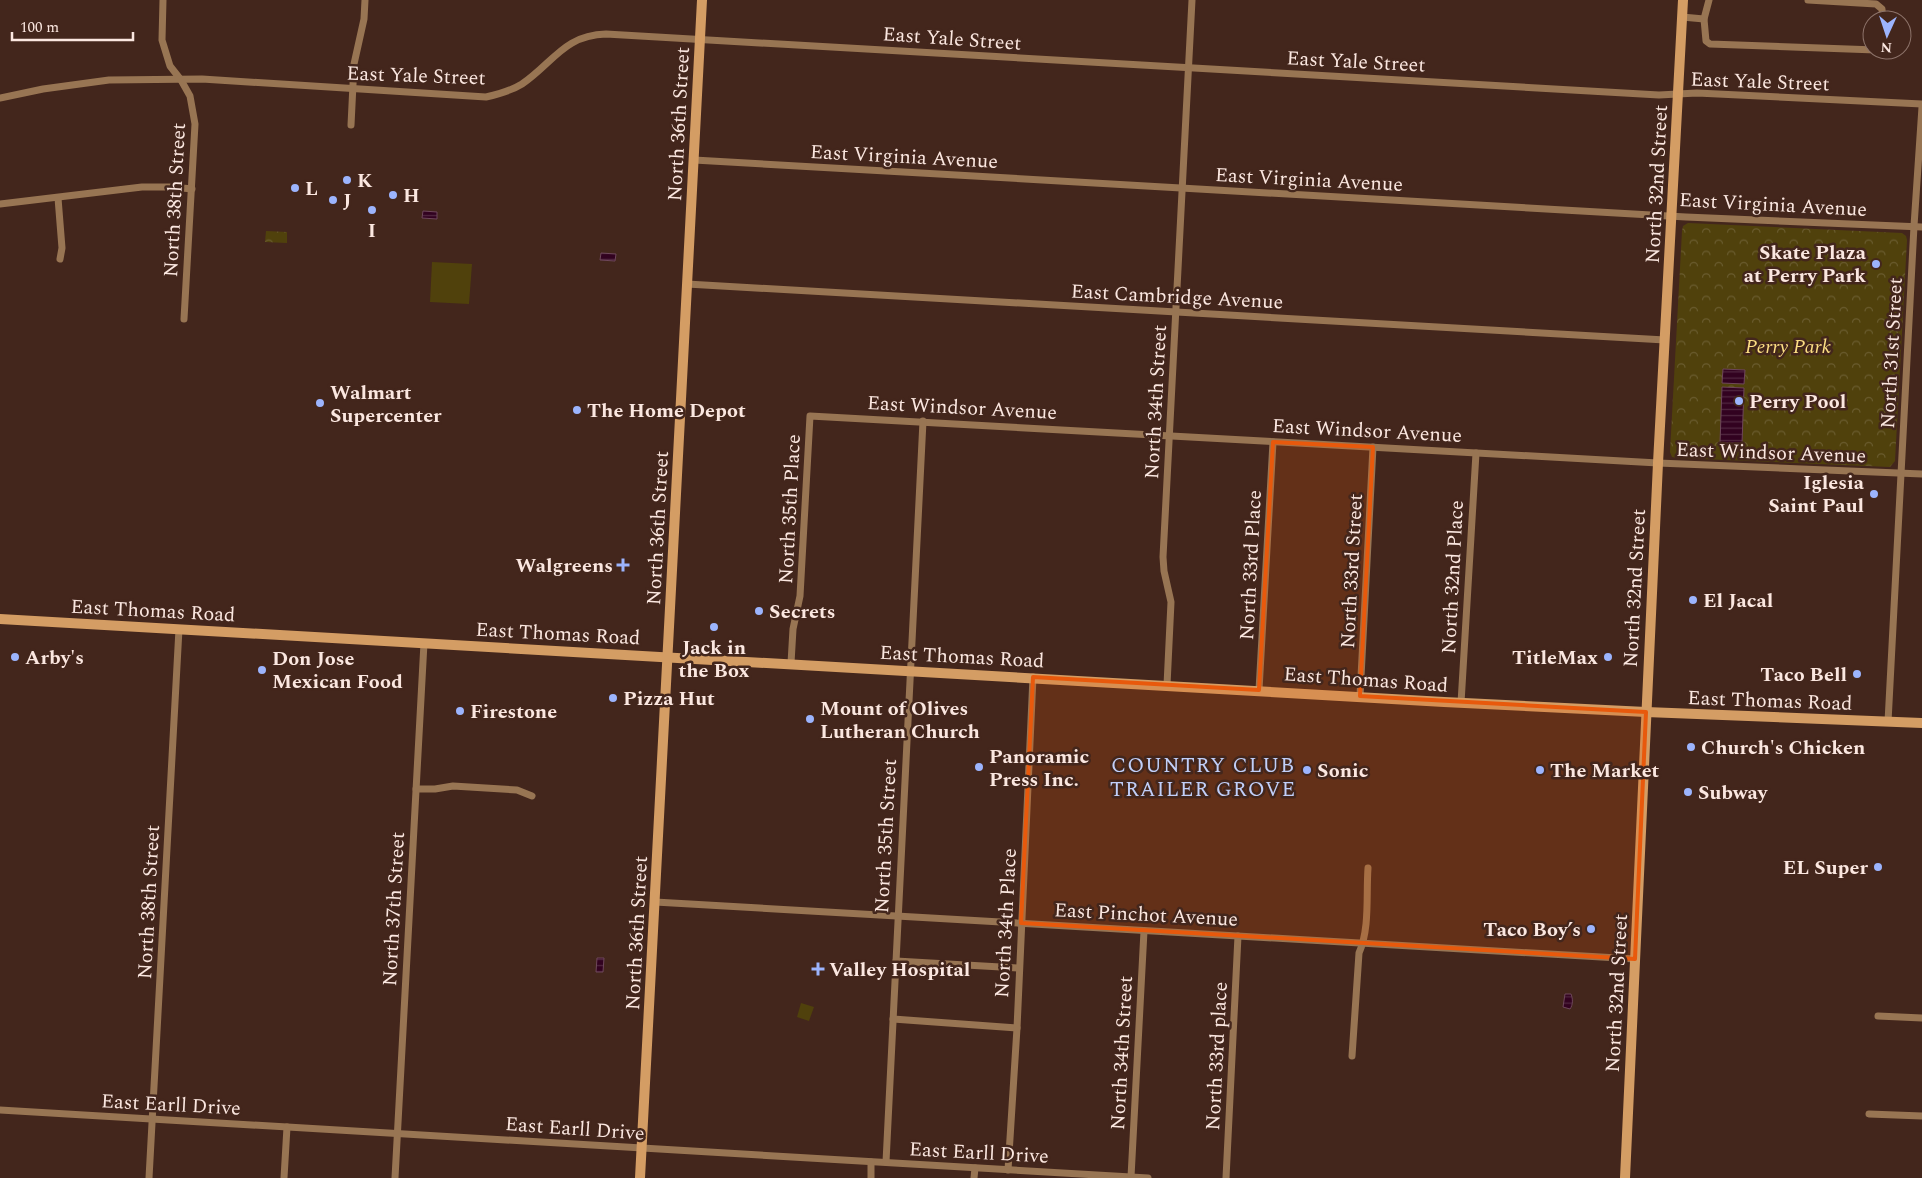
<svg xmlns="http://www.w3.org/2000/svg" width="1922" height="1178" viewBox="0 0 1922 1178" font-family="Spectral,serif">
	<defs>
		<pattern id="park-crowns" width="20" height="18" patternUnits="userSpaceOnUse" patternTransform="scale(1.25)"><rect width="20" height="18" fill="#50410c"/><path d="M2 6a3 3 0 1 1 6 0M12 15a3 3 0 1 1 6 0" fill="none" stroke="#6a5c2f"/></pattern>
		<pattern id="water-rules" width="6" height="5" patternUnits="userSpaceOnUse" patternTransform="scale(1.25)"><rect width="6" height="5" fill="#320220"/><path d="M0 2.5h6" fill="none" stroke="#512740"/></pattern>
	</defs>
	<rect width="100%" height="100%" fill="#43261c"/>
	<g fill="#50410c">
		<path d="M 432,262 L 472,264 L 469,304 L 430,302 Z"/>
		<path d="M 801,1003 L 814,1007 L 809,1021 L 797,1017 Z"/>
	</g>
	<g fill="url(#park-crowns)">
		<path d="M 1688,223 L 1902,233 L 1906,236 L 1907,240 L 1895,461 L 1890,467 L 1677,458 L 1672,457 L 1670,452 L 1682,231 L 1683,226 Z"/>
		<path d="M 266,231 L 287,232 L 287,243 L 265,242 Z"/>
	</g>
	<g fill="url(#water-rules)" stroke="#6e475a">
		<path d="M 423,211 L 437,212 L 437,219 L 422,218 Z"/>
		<path d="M 601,253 L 616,254 L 615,261 L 600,260 Z"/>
		<path d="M 1723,369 L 1745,370 L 1744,384 L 1722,383 Z"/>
		<path d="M 1722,387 L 1744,388 L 1742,443 L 1720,443 Z"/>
		<path d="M 597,958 L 604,958 L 603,972 L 596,972 Z"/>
		<path d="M 1565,994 L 1571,994 C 1573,999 1573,1005 1570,1009 L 1563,1007 Z"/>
	</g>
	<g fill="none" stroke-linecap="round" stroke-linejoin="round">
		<g stroke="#987553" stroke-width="7">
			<path d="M 163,0 L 162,40 L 170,66 L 181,80 L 190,96 L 195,124 L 184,319"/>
			<path d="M 1709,0 L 1704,19 L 1706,41 L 1710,44 L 1876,50"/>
			<path d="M 1808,0 L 1876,4 L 1882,9 L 1883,20"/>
			<path d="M 1682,17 L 1704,19"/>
			<path d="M 0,98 L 43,89 L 109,80 L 202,79 L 486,97 C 499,94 511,91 522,84 C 553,63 564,35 606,34 L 1659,95 L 1697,93 L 1922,104"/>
			<path d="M 351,125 L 354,64 L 364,19 L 365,0"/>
			<path d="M 694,160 L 1686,217 L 1922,227"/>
			<path d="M 58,198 L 62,248 L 60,259"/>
			<path d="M 0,204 L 142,187 L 173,187 L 192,189"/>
			<path d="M 687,284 L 1665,340"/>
			<path d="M 791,663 L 793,629 L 800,596 L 810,416 L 1658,463 L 1922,474"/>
			<path d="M 1167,685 L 1171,602 L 1164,571 L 1163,557 L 1192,0"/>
			<path d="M 1259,690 L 1273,442"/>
			<path d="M 1360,696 L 1373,447"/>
			<path d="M 1461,703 L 1476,453"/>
			<path d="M 1888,722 L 1914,226 L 1922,107"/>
			<path d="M 416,789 L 435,789 L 453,786 L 517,790 L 532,796"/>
			<path d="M 655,902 L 1635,959"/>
			<path d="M 896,961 L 1019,968"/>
			<path d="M 1878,1016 L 1922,1018"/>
			<path d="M 893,1019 L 1017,1028"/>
			<path d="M 1352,1056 L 1359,953 C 1370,928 1366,896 1368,868"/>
			<path d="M 0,1110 L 1148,1178"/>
			<path d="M 1869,1114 L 1922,1116"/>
			<path d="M 886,1162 L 923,421"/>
			<path d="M 1008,1170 L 1017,1028 L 1033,677"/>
			<path d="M 1131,1177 L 1144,931"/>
			<path d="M 149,1178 L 179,629"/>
			<path d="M 284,1178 L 287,1127"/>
			<path d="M 395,1178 L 424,643"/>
			<path d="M 871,1178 L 871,1162"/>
			<path d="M 974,1178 L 975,1168"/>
			<path d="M 1226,1178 L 1238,936"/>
		</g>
		<g stroke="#d49d64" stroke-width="10">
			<path d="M 0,619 L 1444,702 L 1646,712 L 1922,723"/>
			<path d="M 640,1178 L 702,0"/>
			<path d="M 1625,1178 L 1658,463 L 1683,0"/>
		</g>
	</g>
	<path fill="#e8590c" fill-opacity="0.2" stroke="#e8590c" stroke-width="4" stroke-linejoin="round" d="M 1273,442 L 1373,447 L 1360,696 L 1646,712 L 1635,959 L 1021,923 L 1033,677 L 1259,690 Z"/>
	<g fill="#9cb4fd" stroke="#43261c" stroke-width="2">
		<circle cx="347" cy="180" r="5"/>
		<circle cx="295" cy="188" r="5"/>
		<circle cx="393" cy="195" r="5"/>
		<circle cx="333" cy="200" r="5"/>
		<circle cx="372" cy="210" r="5"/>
		<circle cx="1876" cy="264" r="5"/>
		<circle cx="1739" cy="401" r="5"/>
		<circle cx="320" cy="403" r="5"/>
		<circle cx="577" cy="410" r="5"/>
		<circle cx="1874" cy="494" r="5"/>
		<path d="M620.5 557.5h5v5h5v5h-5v5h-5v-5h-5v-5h5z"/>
		<circle cx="1693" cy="600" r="5"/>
		<circle cx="759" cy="611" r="5"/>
		<circle cx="714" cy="627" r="5"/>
		<circle cx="15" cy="657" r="5"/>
		<circle cx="1608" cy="657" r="5"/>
		<circle cx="262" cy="670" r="5"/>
		<circle cx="1857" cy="674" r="5"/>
		<circle cx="613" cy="698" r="5"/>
		<circle cx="460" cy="711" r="5"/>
		<circle cx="810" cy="719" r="5"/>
		<circle cx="1691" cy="747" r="5"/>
		<circle cx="979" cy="767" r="5"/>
		<circle cx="1307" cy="770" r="5"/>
		<circle cx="1540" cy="770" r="5"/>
		<circle cx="1688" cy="792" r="5"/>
		<circle cx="1878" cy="867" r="5"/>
		<circle cx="1591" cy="929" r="5"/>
		<path d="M815.5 961.5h5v5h5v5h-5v5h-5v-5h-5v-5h5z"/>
	</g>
	<g text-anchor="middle" stroke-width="5" stroke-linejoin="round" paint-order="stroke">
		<g font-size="20" fill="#fbe7e0" stroke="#43261c">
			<text transform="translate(952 38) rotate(4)" y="7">East Yale Street</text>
			<text transform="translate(1356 61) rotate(3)" y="7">East Yale Street</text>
			<text transform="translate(416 75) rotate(2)" y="7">East Yale Street</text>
			<text transform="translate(1760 81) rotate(2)" y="7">East Yale Street</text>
			<text transform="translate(678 124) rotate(-87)" y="7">North 36th Street</text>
			<text transform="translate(904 156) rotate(3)" y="7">East Virginia Avenue</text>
			<text transform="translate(1309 179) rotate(3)" y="7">East Virginia Avenue</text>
			<text transform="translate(1656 184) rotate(-87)" y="7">North 32nd Street</text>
			<text transform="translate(174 200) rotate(-87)" y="7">North 38th Street</text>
			<text transform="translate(1773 204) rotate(3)" y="7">East Virginia Avenue</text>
			<text transform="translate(1177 296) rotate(3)" y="7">East Cambridge Avenue</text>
			<text transform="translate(1891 353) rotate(-87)" y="7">North 31st Street</text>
			<text transform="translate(1155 402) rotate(-87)" y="7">North 34th Street</text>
			<text transform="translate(962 407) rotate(3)" y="7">East Windsor Avenue</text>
			<text transform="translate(1367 430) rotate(3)" y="7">East Windsor Avenue</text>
			<text transform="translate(1771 452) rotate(2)" y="7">East Windsor Avenue</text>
			<text transform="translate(789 509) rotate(-87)" y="7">North 35th Place</text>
			<text transform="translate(657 528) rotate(-87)" y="7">North 36th Street</text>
			<text transform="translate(1250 565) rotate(-87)" y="7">North 33rd Place</text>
			<text transform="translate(1351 571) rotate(-87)" y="7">North 33rd Street</text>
			<text transform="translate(1452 577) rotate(-87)" y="7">North 32nd Place</text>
			<text transform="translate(1634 588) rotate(-87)" y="7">North 32nd Street</text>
			<text transform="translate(153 610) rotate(3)" y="7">East Thomas Road</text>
			<text transform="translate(558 633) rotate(3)" y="7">East Thomas Road</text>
			<text transform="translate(962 656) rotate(3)" y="7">East Thomas Road</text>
			<text transform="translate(1366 679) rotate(4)" y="7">East Thomas Road</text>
			<text transform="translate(1770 700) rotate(2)" y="7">East Thomas Road</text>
			<text transform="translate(885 836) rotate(-87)" y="7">North 35th Street</text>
			<text transform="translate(148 902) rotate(-87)" y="7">North 38th Street</text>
			<text transform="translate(393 909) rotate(-87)" y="7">North 37th Street</text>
			<text transform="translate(1146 914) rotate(3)" y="7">East Pinchot Avenue</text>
			<text transform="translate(1005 923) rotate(-87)" y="7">North 34th Place</text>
			<text transform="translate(636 933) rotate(-87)" y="7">North 36th Street</text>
			<text transform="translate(1616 993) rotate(-87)" y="7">North 32nd Street</text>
			<text transform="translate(1121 1053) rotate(-87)" y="7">North 34th Street</text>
			<text transform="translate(1216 1056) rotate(-87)" y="7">North 33rd place</text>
			<text transform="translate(171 1104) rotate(3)" y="7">East Earll Drive</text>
			<text transform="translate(575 1128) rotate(4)" y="7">East Earll Drive</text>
			<text transform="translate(979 1152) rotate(3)" y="7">East Earll Drive</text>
		</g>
		<g font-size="20" font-weight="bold" fill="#fbe7e0" stroke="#43261c" text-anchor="start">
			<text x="357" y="187">K</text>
			<text x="305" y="195">L</text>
			<text x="403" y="202">H</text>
			<text x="343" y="207">J</text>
			<text x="372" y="237" text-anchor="middle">I</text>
			<text x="1866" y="259" text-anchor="end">Skate Plaza<tspan x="1866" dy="23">at Perry Park</tspan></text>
			<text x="330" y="399">Walmart<tspan x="330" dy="23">Supercenter</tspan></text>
			<text x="1749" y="408">Perry Pool</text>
			<text x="587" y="417">The Home Depot</text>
			<text x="1864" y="489" text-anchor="end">Iglesia<tspan x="1864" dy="23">Saint Paul</tspan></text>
			<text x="613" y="572" text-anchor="end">Walgreens</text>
			<text x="1703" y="607">El Jacal</text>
			<text x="769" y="618">Secrets</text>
			<text x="714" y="654" text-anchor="middle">Jack in<tspan x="714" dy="23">the Box</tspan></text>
			<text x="25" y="664">Arby's</text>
			<text x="1598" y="664" text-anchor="end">TitleMax</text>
			<text x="272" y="665">Don Jose<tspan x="272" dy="23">Mexican Food</tspan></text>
			<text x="1847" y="681" text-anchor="end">Taco Bell</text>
			<text x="623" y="705">Pizza Hut</text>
			<text x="820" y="715">Mount of Olives<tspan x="820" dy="23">Lutheran Church</tspan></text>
			<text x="470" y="718">Firestone</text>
			<text x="1701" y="754">Church's Chicken</text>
			<text x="989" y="763">Panoramic<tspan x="989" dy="23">Press Inc.</tspan></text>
			<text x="1317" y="777">Sonic</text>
			<text x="1550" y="777">The Market</text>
			<text x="1698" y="799">Subway</text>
			<text x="1868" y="874" text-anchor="end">EL Super</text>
			<text x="1581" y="936" text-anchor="end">Taco Boy’s</text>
			<text x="829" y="976">Valley Hospital</text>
		</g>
		<g font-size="20" font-style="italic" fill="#fddf84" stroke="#43261c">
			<text x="1788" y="353">Perry Park</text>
		</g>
		<g font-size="21" letter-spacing="1" fill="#c1cff9" stroke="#43261c">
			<text x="1203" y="772">COUNTRY CLUB<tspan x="1203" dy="24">TRAILER GROVE</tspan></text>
		</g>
	</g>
	<g transform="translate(1887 35) rotate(183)"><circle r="24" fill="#43261c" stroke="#8d736a"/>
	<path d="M0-4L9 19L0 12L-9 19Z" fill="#9cb4fd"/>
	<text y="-8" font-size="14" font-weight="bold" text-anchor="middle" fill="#fbe7e0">N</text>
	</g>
	<path d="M12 32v8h121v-8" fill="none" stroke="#fbe7e0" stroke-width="2.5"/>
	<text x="20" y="32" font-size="15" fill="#fbe7e0" stroke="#43261c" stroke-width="4" paint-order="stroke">100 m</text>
</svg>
